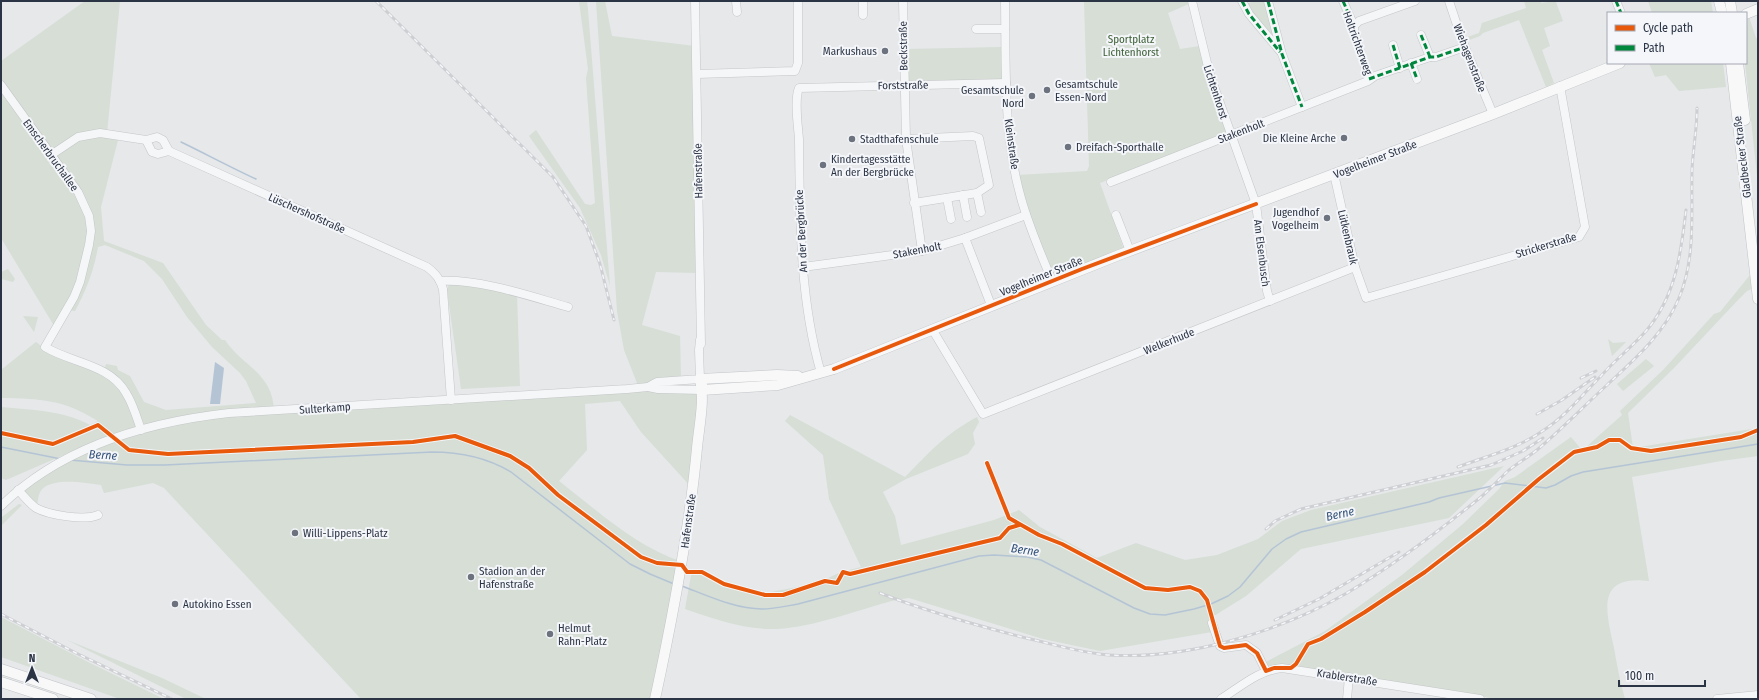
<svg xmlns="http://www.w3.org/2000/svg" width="1759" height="700" viewBox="0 0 1759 700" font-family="'Fira Sans Condensed',sans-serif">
	<rect width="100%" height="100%" fill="#e6e8ea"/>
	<g fill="#d6ded6">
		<path d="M 85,1 L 120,1 L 107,133 L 119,136 L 101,207 L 104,241 L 163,263 L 206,325 L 222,340 L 225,340 C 242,366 273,373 274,411 L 141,429 L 134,409 L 104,371 L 106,364 L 117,366 L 118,370 L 130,376 L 144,402 L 166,410 L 256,403 L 246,381 L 240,373 L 212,347 L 187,317 L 162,279 L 144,261 L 105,245 L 98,247 C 94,270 86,291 75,311 L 68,310 L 78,282 L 56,329 L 1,238 L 1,61 Z"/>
		<path d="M 579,1 L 587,1 L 588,10 L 610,286 L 601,255 L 580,208 L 529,136 L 536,130 L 585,204 L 591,205 L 595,203 L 586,78 L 588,69 Z"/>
		<path d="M 596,1 L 605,1 L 612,36 L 695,46 L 698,273 L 656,272 L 642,325 L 680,336 L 681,379 L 648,387 L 702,390 L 692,488 L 641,432 L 620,401 L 585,404 L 587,450 L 559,481 C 598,511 635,546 682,562 L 653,699 L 361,699 L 164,488 L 153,483 L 104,493 L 101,485 C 85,483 49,476 40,492 C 38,496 38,501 37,505 L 19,490 L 96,446 L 197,418 L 639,388 L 624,350 L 617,311 Z"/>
		<path d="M 1084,1 L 1191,1 L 1191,3 L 1168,13 L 1180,49 L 1200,46 L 1229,134 L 1100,183 L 1124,250 L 1053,277 L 1028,219 L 1017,175 L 1087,171 L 1089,166 Z"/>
		<path d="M 1255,1 L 1265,1 L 1275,42 L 1246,4 Z"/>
		<path d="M 1524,1 L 1541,1 L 1541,3 L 1557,1 L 1556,2 L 1563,21 L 1544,28 L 1550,46 L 1542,50 L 1554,83 L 1546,87 L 1519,20 L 1483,33 L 1480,36 L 1464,42 L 1462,39 L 1479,33 L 1482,23 L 1526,8 Z"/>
		<path d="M 1648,1 L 1711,1 L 1713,13 L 1652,13 Z"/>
		<path d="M 1748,14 L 1756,38 L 1758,38 L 1758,185 L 1745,63 Z"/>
		<path d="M 1001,47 L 1002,82 L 906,83 L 907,49 Z"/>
		<path d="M 1649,63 L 1723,63 L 1726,87 L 1679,91 L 1666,75 L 1655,77 Z"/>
		<path d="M 8,269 L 15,279 L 13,282 L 1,279 L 1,272 Z"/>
		<path d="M 1750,275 L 1756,287 L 1747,291 L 1737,301 L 1674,368 L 1628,413 L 1633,448 L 1758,428 L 1758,456 L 1721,461 L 1632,477 L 1649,581 C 1595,574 1606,612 1614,648 C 1617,665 1620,682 1625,699 L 1497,699 L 1352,675 L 1267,669 L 1264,663 L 1325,631 L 1402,575 L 1463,524 L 1499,489 L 1505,481 L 1515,477 L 1571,437 L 1581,449 L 1585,448 L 1622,415 L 1620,411 L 1663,370 L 1714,314 L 1720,312 Z"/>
		<path d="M 458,282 L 517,294 L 520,386 L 461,389 L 447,290 L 449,284 Z"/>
		<path d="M 23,316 L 38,317 L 34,332 Z"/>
		<path d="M 1608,339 L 1613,343 L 1626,342 L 1612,356 Z"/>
		<path d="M 36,342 L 45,349 L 104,373 L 125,393 L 139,429 L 73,451 L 6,480 L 1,478 L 1,407 C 31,410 62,410 90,425 L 98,421 C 62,399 42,399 1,398 L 1,370 Z"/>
		<path d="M 1646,359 L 1654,366 L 1623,391 L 1617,384 Z"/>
		<path d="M 790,415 L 905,477 C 931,451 944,435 977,417 L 979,422 L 973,433 L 975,444 L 968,454 L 906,479 L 883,492 L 895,516 L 901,545 L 994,520 L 1019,510 L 1040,527 L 1097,558 L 1136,543 L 1185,560 L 1217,555 L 1258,539 L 1282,521 L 1311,510 L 1504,466 L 1449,518 L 1301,549 L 1246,596 L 1209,619 L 1212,632 L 1100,651 L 1043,639 L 909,598 L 895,600 C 858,610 814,627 777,629 C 745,630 714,619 685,609 L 692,570 L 760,594 L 808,585 L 824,580 L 841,572 L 861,567 L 829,499 L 823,455 L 785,421 Z"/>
		<path d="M 19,504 L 22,505 L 1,526 L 2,517 Z"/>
		<path d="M 1,617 L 88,662 L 164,699 L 120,699 L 1,657 Z"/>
		<path d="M 67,640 L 162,678 L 206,699 L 186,699 Z"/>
	</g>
	<path fill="#b4c4d5" d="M 215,362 L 224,368 L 220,404 L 210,404 Z"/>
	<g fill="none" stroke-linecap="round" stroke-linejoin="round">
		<g stroke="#b4c4d5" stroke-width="1.5">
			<path d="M 181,142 C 206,154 230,167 256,179"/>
			<path d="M 1,447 L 61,459"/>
			<path d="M 70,460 L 127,465 L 165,465 L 432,452 C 461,452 486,457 511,472 L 630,564 L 650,574 L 674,584"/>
			<path d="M 682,586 C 706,595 735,609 762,609 C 774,609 786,606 798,604 L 979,556 L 994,555 L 1027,557 L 1041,560 L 1134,608 L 1150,614 L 1165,615 L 1194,609 L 1211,604 L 1228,596 L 1240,587 L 1272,549 L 1286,539 L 1301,532 L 1429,502 L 1439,498 L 1505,483 L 1546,488 L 1555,485 L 1571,476 L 1583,472 L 1758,444"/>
		</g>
		<defs>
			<g id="minor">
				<path d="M 695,1 L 701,344"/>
				<path d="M 736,1 L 737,12"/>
				<path d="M 863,1 L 863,15"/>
				<path d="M 903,1 L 906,139 L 922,251"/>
				<path d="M 1005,1 C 1006,67 1003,135 1021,198 C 1029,227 1041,254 1052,281"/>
				<path d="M 1192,1 L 1210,75 L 1256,204 L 1267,291 L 1270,301"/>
				<path d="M 1242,1 L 1249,14 L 1280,51"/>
				<path d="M 1268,1 L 1282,54 L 1302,107"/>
				<path d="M 1343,1 L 1354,26 L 1354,32 L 1369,79"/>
				<path d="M 1449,1 L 1462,40 L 1493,114"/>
				<path d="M 1616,1 L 1621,13"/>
				<path d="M 1354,26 L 1359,21 L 1415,1"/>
				<path d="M 976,29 L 1005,29"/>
				<path d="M 1421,35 L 1430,57"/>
				<path d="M 1393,45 L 1400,68"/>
				<path d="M 1411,63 L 1417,79"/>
				<path d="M 697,74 L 795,71 L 798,63 L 798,1"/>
				<path d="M 1,85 L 78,192 L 89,216 L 91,231 L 89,245 L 80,282 L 74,297 L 45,347 C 71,363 110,364 126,393 C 133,404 137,418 141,430"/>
				<path d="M 906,139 L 973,136 L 979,138 L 989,185 L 977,193 L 914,203"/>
				<path d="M 146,140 L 152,152 L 158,154 L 169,151"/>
				<path d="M 51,155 L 78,137 L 100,133 L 146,140 L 157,137 L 163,140 L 169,151 L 427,267 C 436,274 440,279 443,289 L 451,400"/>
				<path d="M 1334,174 L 1355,267 L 1366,298 L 1579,237 L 1585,227 L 1560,86"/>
				<path d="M 1111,182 L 1368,81 L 1375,76 L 1430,57 L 1436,57 L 1465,47"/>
				<path d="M 977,193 L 981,212"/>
				<path d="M 963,195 L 967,217"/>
				<path d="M 947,198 L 951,219"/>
				<path d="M 1116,215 L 1130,251"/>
				<path d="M 965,238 L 991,305"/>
				<path d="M 803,267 L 922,251 L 965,238 L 1026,215"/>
				<path d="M 440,281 C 481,279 529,296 568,307"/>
				<path d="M 932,329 L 983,414 L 1355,267"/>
				<path d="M 821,373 C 799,297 800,217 799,139 C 798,126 794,99 799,88 L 1006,83"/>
				<path d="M 648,387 L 658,389 L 702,390 L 703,385"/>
				<path d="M 18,490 C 24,496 29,503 36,508 C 49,515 84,521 98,515"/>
				<path d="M 1,506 C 61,447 148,422 229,413 L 627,389 L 648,387 L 657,382 L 700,379 L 699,350 L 700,340"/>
				<path d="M 1212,623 L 1220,646 L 1224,648 L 1246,645 L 1257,653 L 1266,671"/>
				<path d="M 1221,699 C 1240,687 1259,670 1282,668 L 1480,699"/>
				<path d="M 1347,699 L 1349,677"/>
				<path d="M 1717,699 L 1758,695"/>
			</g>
			<g id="major">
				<path d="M 1719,1 L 1722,13"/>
				<path d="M 1730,1 L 1732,13"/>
				<path d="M 1746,14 L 1758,9"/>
				<path d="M 1731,63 L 1758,299"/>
				<path d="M 1738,63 L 1745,120"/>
				<path d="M 702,390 L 778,385 L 834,369 L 1119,255 L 1493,114 L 1620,63"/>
				<path d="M 1,669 L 91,699"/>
				<path d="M 1,682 L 53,699"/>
				<path d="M 655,699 C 673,616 689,533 697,448 C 699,426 705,401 700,379 L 777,375 L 798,376"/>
			</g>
		</defs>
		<use href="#minor" stroke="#c4c6c8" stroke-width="9"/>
		<use href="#major" stroke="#c2c5c8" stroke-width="11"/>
		<use href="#minor" stroke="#f5f6f7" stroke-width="8"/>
		<use href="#major" stroke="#f8f8f8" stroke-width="10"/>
		<defs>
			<g id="rail">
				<path d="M 376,1 L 553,177 L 586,226 L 600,264 L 614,320"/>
				<path d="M 1581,378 L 1596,371"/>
				<path d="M 1537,414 L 1562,400 L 1595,377"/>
				<path d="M 1458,467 C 1487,456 1519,448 1544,430 C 1566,416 1583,394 1601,376 C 1615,360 1632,347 1646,331 C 1676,296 1681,253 1686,210"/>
				<path d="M 1266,529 L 1275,521 L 1301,509 L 1491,465 L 1523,451 L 1543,438"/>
				<path d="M 880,593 C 928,612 975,625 1026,638 C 1053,644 1080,653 1109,655 C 1187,660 1279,632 1347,593 C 1392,566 1435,534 1476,501 C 1488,492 1498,480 1509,470 C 1518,463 1528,457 1537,450 C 1561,430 1584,406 1607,385 C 1635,359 1664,334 1679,298 C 1696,258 1691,212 1692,170 C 1693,149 1697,129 1697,108"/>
				<path d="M 1,614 L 76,653 L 172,699"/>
				<path d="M 1275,620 L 1319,599 L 1399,552"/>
			</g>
		</defs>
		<use href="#rail" stroke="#cecfd2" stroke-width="3"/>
		<use href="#rail" stroke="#f4f6f9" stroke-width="1.5" stroke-dasharray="4.5" stroke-linecap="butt"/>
		<g stroke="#00873e" stroke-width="3" stroke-dasharray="6 3" stroke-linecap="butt">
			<path d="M 1242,1 L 1249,14 L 1280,52"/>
			<path d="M 1268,1 L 1282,54 L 1302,107"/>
			<path d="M 1343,1 L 1354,26"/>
			<path d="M 1616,1 L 1621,13"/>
			<path d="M 1421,35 L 1430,57"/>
			<path d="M 1393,45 L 1400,68"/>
			<path d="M 1411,63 L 1417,79"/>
			<path d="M 1369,79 L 1430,57 L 1436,57 L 1465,47"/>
		</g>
		<defs>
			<g id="cycleway">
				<path d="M 834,369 L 1082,269 L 1256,204"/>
				<path d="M 1,433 L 53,444 L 98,425 L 129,450 L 168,454 L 413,442 L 455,436 L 510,456 L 529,468 L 558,495 L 641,557 L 657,563 L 682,565 L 687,572 L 702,572 L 724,584 L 765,595 L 783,595 L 825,581 L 837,583 L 843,572 L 850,574 L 1000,538 L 1009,528 L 1019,525"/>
				<path d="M 987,463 L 1009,518 L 1039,535 L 1062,544 L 1145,588 L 1168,590 L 1190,587 L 1200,591 L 1207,600 L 1220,646 L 1224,648 L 1246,645 L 1257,653 L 1266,671 L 1274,668 L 1291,668 L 1296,664 L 1308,644 L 1321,639 L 1365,612 L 1425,572 L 1486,525 L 1539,479 L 1574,452 L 1597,447 L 1609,440 L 1620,440 L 1631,448 L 1651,451 L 1741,437 L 1758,430"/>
			</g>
		</defs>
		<use href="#cycleway" stroke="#f4f6f9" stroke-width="6"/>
		<use href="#cycleway" stroke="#e8590c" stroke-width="4"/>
	</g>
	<g fill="#6c737f" stroke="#f4f6f9" stroke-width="1.5">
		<circle cx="885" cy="51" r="4"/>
		<circle cx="1047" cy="90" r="4"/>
		<circle cx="1032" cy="96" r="4"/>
		<circle cx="1344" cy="138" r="4"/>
		<circle cx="852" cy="139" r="4"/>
		<circle cx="1068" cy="147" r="4"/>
		<circle cx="823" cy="165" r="4"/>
		<circle cx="1327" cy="218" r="4"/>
		<circle cx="295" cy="533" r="4"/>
		<circle cx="471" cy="577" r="4"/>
		<circle cx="175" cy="604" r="4"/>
		<circle cx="550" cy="634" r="4"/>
	</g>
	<g text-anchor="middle" stroke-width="4" stroke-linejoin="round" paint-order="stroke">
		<g font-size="11" fill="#3f6138" stroke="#f4f6f9">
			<text x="1131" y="43">Sportplatz<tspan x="1131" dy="13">Lichtenhorst</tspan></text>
		</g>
		<g font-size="11" fill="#2b3445" stroke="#f4f6f9">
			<text transform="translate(1358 43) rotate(70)" y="4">Holtrichterweg</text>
			<text transform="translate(903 46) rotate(-91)" y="4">Beckstraße</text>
			<text transform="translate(1470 58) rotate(69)" y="4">Wiehagenstraße</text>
			<text transform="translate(903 85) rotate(-1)" y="4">Forststraße</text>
			<text transform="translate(1216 92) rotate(72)" y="4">Lichtenhorst</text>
			<text transform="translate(1241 131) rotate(-21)" y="4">Stakenholt</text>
			<text transform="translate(1012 144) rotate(82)" y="4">Kleinstraße</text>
			<text transform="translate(51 155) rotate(54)" y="4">Emscherbruchallee</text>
			<text transform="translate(1742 157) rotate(-97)" y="4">Gladbecker Straße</text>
			<text transform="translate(1375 159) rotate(-21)" y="4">Vogelheimer Straße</text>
			<text transform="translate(698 171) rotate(-91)" y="4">Hafenstraße</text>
			<text transform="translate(307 213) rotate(24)" y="4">Lüschershofstraße</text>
			<text transform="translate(801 231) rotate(-93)" y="4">An der Bergbrücke</text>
			<text transform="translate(1348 237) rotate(77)" y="4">Lütkenbrauk</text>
			<text transform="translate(1546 245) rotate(-17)" y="4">Strickerstraße</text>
			<text transform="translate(917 250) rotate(-11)" y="4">Stakenholt</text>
			<text transform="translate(1262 253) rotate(83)" y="4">Am Elsenbusch</text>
			<text transform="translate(1041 276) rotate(-22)" y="4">Vogelheimer Straße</text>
			<text transform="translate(1169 341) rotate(-22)" y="4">Welkerhude</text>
			<text transform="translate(325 408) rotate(-4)" y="4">Sulterkamp</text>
			<text transform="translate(688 521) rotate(-82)" y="4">Hafenstraße</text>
			<text transform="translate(1347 677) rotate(9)" y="4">Krablerstraße</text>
		</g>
		<g font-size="11" fill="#2b3445" stroke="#f4f6f9" text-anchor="start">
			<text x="877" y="55" text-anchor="end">Markushaus</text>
			<text x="1055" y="88">Gesamtschule<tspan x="1055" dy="13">Essen-Nord</tspan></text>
			<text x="1024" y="94" text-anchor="end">Gesamtschule<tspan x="1024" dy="13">Nord</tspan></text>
			<text x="1336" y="142" text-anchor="end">Die Kleine Arche</text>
			<text x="860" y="143">Stadthafenschule</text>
			<text x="1076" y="151">Dreifach-Sporthalle</text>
			<text x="831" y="163">Kindertagesstätte<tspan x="831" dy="13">An der Bergbrücke</tspan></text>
			<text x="1319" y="216" text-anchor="end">Jugendhof<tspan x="1319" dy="13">Vogelheim</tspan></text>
			<text x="303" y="537">Willi-Lippens-Platz</text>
			<text x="479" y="575">Stadion an der<tspan x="479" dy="13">Hafenstraße</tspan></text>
			<text x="183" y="608">Autokino Essen</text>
			<text x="558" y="632">Helmut<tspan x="558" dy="13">Rahn-Platz</tspan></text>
		</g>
		<g font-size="12" font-style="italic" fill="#34527a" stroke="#f4f6f9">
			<text transform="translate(103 455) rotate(3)" y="4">Berne</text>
			<text transform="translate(1340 514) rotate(-13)" y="4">Berne</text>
			<text transform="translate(1025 550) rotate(8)" y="4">Berne</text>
		</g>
	</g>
	<rect width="1759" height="700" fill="none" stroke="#2b3445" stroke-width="4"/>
	<rect x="1607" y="12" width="140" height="52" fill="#f4f6f9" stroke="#a4a8b1"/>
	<rect x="1615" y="25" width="20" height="6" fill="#e8590c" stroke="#a4a8b1"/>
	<text x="1643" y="32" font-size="12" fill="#2b3445">Cycle path</text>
	<rect x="1615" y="45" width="20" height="6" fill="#00873e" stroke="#a4a8b1"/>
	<text x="1643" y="52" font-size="12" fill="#2b3445">Path</text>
	<g transform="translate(32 668)" stroke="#f4f6f9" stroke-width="3" paint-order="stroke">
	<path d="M0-3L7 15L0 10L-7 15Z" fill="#2b3445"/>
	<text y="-6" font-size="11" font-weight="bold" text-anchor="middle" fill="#2b3445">N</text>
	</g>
	<path d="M1619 680v6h86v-6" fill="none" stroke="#2b3445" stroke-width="2"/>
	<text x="1625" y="680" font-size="12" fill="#2b3445" stroke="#f4f6f9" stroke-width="3" paint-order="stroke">100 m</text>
</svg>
